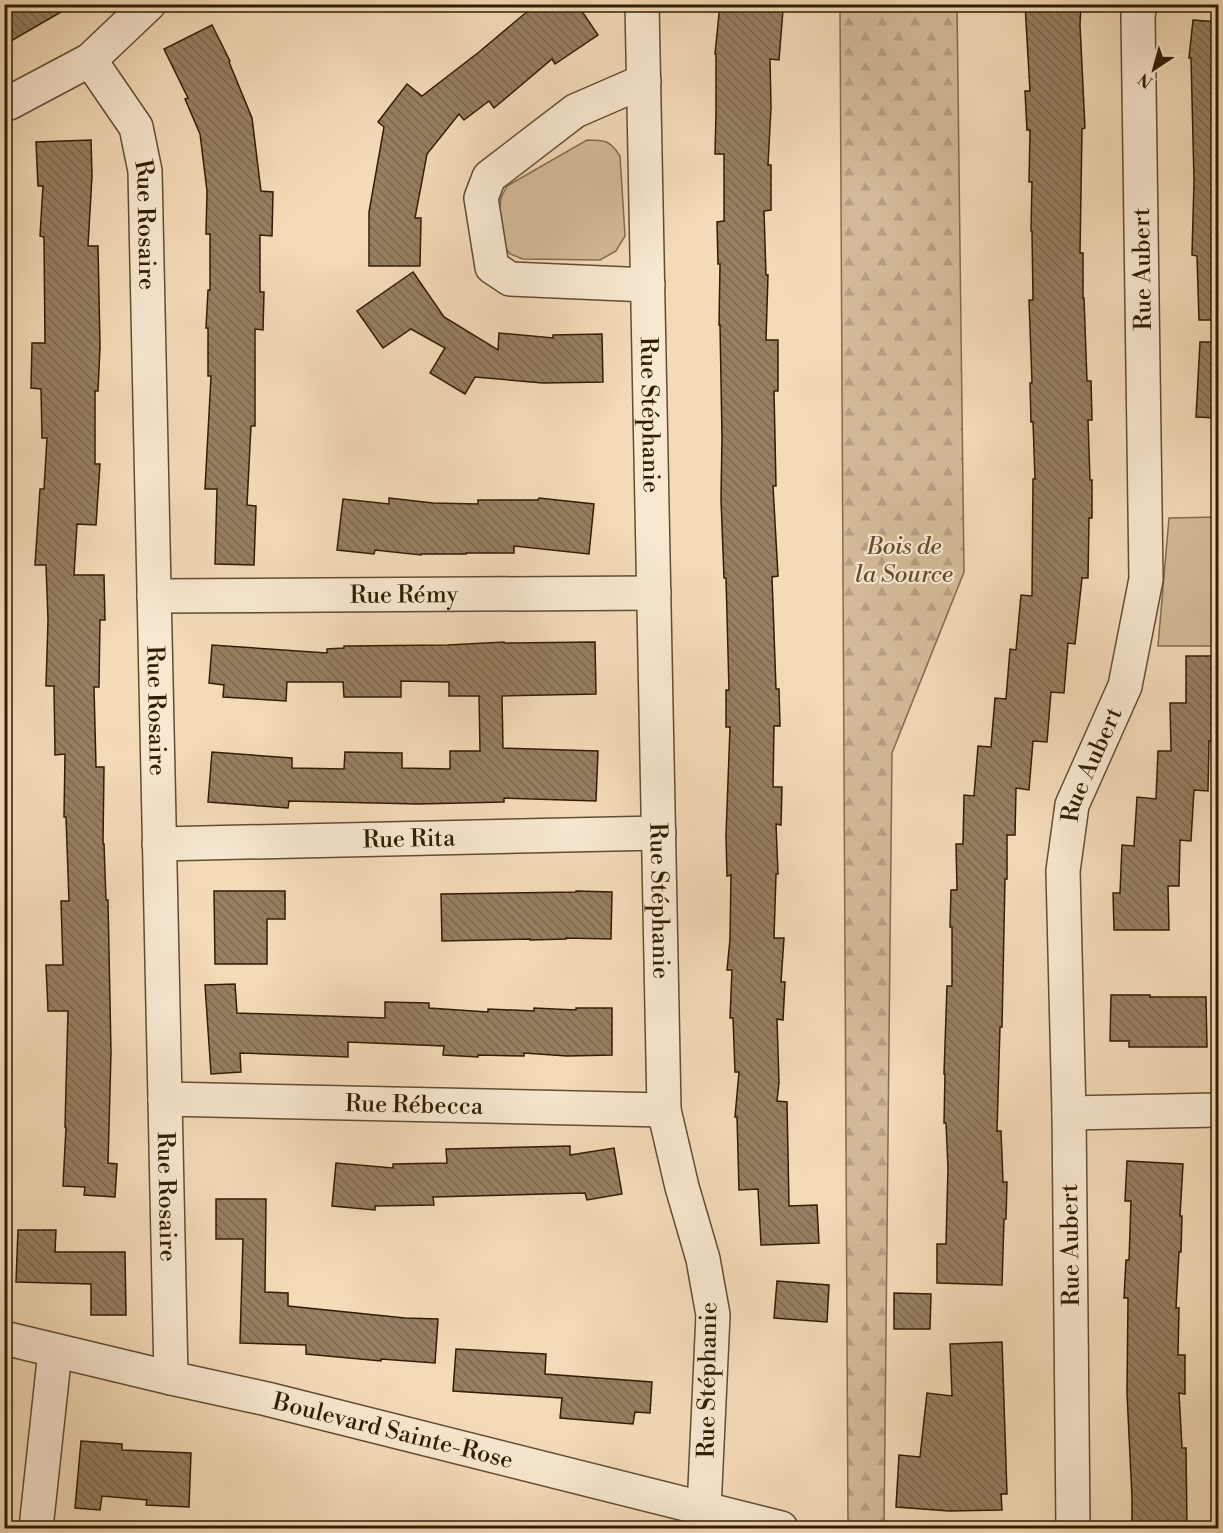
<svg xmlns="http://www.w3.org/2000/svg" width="1223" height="1533" viewBox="0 0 1223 1533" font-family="'Libre Bodoni',serif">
	<defs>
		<pattern id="forest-firs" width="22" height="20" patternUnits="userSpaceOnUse" patternTransform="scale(1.5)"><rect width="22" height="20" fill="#d3bb99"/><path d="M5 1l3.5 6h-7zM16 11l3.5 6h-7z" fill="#b5a082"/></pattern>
		<pattern id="building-back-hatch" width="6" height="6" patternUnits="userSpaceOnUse" patternTransform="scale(1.5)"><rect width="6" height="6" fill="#968061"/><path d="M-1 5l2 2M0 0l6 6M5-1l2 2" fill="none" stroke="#7b684e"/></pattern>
	</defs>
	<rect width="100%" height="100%" fill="#f4dbb8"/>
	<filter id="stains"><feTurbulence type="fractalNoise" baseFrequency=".00333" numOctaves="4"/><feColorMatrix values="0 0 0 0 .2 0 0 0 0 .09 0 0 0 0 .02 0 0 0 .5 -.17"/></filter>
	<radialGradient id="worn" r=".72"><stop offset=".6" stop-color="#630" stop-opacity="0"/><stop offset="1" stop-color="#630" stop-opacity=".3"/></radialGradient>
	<g fill="#d3bb99" stroke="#826c4e" stroke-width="1.5">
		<path d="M 587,140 C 604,140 610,140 620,156 L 625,236 L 616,251 L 600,260 L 523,259 L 510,254 L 504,245 L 499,212 L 501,198 L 507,186 Z"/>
		<path d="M 1218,517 L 1218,646 L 1158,646 L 1169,518 Z"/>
	</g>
	<path fill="url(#forest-firs)" stroke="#826c4e" stroke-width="1.5" d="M 840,5 L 957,5 L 964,572 L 892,753 L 884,1528 L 848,1528 Z"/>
	<g fill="url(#building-back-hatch)" stroke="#301e03" stroke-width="1.5">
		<path d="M 4,4 L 75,4 L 4,45 Z"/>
		<path d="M 539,4 L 577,4 L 598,35 L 555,64 L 552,59 L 494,108 L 489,101 L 464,120 L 459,114 L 427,154 L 415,218 L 421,218 L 420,266 L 369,266 L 369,212 L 384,127 L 378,122 L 407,84 L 422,96 L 479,52 L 523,15 Z"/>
		<path d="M 720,4 L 783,10 L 779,60 L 770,59 L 771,108 L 768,165 L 771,165 L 771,210 L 764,211 L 766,275 L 768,275 L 766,340 L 778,340 L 778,391 L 774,391 L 776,486 L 773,486 L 778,576 L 772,577 L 776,689 L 779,689 L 780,726 L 774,726 L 773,787 L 782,787 L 781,825 L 776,824 L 778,874 L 776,874 L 774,938 L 784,938 L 781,982 L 785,982 L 783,1020 L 777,1019 L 779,1083 L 777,1101 L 787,1102 L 789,1206 L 817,1205 L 819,1243 L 761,1245 L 758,1189 L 739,1190 L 737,1117 L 735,1117 L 739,1072 L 735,1072 L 733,1018 L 730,1018 L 732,970 L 727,970 L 730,939 L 731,875 L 727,876 L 726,835 L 730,727 L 726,727 L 726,690 L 729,690 L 726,578 L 724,578 L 721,499 L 722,437 L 720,325 L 719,325 L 720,264 L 718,264 L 717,222 L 724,221 L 724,154 L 715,154 L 716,114 L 716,54 L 715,54 Z"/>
		<path d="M 1025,4 L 1081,4 L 1080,25 L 1085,128 L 1082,129 L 1080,253 L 1083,253 L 1083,298 L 1084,298 L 1087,381 L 1091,381 L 1092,420 L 1088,420 L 1090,480 L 1092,480 L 1092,518 L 1089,518 L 1088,578 L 1082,578 L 1075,644 L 1068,643 L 1064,693 L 1051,692 L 1047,742 L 1033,741 L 1029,790 L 1016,788 L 1015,835 L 1007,835 L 1007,879 L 1005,879 L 1002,1027 L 1000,1027 L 997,1131 L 1001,1131 L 1003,1182 L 1007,1182 L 1006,1219 L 1004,1219 L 1002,1285 L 937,1283 L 937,1244 L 946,1244 L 948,1168 L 946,1123 L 944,1123 L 945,1074 L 944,1074 L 947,986 L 952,986 L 952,927 L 950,927 L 951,890 L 957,890 L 956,844 L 963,844 L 964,795 L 974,796 L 978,746 L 991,747 L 995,698 L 1006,699 L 1010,649 L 1016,650 L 1021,595 L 1032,596 L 1033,479 L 1035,479 L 1033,422 L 1031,422 L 1030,383 L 1032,383 L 1029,300 L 1033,300 L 1032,231 L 1031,231 L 1032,182 L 1029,182 L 1030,130 L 1027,130 L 1025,91 L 1030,91 Z"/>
		<path d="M 1193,20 L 1218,22 L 1218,320 L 1199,320 L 1197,256 L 1192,255 L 1194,181 L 1191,58 L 1189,58 Z"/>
		<path d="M 212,25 L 230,61 L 229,62 L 252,118 L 261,191 L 273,192 L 272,236 L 260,235 L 260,292 L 264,292 L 263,330 L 255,329 L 255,426 L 251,426 L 247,505 L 256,506 L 254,565 L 215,564 L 217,489 L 205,489 L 211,376 L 208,376 L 208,328 L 206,328 L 208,290 L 210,290 L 210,234 L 206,234 L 207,191 L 200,134 L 185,99 L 188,98 L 164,49 Z"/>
		<path d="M 91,140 L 92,176 L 88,246 L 98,246 L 100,347 L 98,391 L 95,391 L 95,464 L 100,464 L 96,525 L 77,524 L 74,575 L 104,575 L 105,620 L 100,620 L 99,687 L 94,687 L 96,767 L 104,767 L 103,844 L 104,844 L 106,900 L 108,900 L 111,1053 L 108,1163 L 117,1164 L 115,1197 L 84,1195 L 85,1187 L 63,1186 L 66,1127 L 65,1127 L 68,1011 L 48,1011 L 46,965 L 63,965 L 61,901 L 69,901 L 66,817 L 64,817 L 65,754 L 55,755 L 54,686 L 46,686 L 48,620 L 46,565 L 35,565 L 40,489 L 44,489 L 47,438 L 42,438 L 41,389 L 31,388 L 32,343 L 45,343 L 44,237 L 40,236 L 43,186 L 38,186 L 36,142 Z"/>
		<path d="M 413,272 L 444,317 L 498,350 L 499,333 L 553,338 L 553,335 L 602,334 L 603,382 L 543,383 L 475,377 L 465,394 L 430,373 L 445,348 L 411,329 L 383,348 L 357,311 Z"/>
		<path d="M 1200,342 L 1218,342 L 1218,418 L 1196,417 Z"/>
		<path d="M 389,498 L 433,503 L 478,504 L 478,500 L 538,500 L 539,498 L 594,504 L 589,554 L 514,546 L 514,553 L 466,553 L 466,554 L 421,554 L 421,555 L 375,550 L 374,554 L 337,550 L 343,499 L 389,504 Z"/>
		<path d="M 504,642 L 504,643 L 595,642 L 596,694 L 502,696 L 503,748 L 598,751 L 596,801 L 504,798 L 504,802 L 418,804 L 289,801 L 288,808 L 208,802 L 212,752 L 292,758 L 292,768 L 344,769 L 345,752 L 402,753 L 402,768 L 450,769 L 450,751 L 480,751 L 479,696 L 449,696 L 449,682 L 401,681 L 401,697 L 344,697 L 343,682 L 287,682 L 286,701 L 223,697 L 224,685 L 209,683 L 212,645 L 327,653 L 327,649 L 344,648 L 344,646 L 448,645 Z"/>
		<path d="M 1186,656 L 1218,656 L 1218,741 L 1209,741 L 1208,791 L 1194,790 L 1191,841 L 1180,840 L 1179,886 L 1168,886 L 1169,930 L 1114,930 L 1113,893 L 1120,893 L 1122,845 L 1134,846 L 1137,797 L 1156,799 L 1158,751 L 1171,751 L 1170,703 L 1186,703 Z"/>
		<path d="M 214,891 L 285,891 L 285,919 L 267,919 L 267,964 L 215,964 Z"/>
		<path d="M 576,891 L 612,892 L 611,939 L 566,938 L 566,939 L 530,940 L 530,939 L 442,941 L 441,894 L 576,892 Z"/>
		<path d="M 235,984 L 237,1013 L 385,1018 L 385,1002 L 429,1003 L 429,1008 L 488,1012 L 488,1009 L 534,1011 L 534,1008 L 576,1010 L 576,1008 L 612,1008 L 612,1055 L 567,1056 L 524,1053 L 524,1056 L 478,1055 L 478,1057 L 443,1055 L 444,1046 L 348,1042 L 348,1057 L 240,1053 L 241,1072 L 211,1074 L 205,985 Z"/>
		<path d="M 1111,995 L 1150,995 L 1150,997 L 1206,997 L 1207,1047 L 1129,1047 L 1129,1041 L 1110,1041 Z"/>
		<path d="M 570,1146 L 570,1155 L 614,1148 L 622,1194 L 587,1200 L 585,1193 L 433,1197 L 434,1205 L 375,1206 L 375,1210 L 332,1206 L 336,1163 L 393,1168 L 393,1164 L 447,1163 L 446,1149 Z"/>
		<path d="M 1127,1161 L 1183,1164 L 1180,1216 L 1182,1216 L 1181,1252 L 1179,1252 L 1176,1308 L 1179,1308 L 1178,1355 L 1185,1355 L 1185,1394 L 1179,1393 L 1182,1448 L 1186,1448 L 1187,1528 L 1132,1528 L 1132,1497 L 1127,1393 L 1128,1298 L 1124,1298 L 1126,1260 L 1129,1260 L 1131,1201 L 1125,1201 Z"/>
		<path d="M 216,1199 L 266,1199 L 265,1292 L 288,1293 L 288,1306 L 405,1318 L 438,1319 L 435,1363 L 381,1359 L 381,1361 L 306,1354 L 306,1345 L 240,1343 L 243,1239 L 216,1239 Z"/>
		<path d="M 18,1230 L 56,1230 L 55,1252 L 125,1252 L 126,1315 L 91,1315 L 91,1284 L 16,1282 Z"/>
		<path d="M 777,1281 L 829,1285 L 827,1322 L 774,1318 Z"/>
		<path d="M 894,1293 L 931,1294 L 930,1329 L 894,1329 Z"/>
		<path d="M 1002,1342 L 1007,1494 L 1001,1494 L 1002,1510 L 949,1511 L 896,1507 L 899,1455 L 920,1457 L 927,1393 L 952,1396 L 950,1344 Z"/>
		<path d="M 456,1349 L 546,1354 L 545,1374 L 652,1382 L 650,1413 L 635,1412 L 633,1424 L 560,1418 L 562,1398 L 453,1391 Z"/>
		<path d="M 81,1441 L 122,1444 L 122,1450 L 191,1453 L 189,1507 L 146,1505 L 147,1500 L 102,1496 L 100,1510 L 75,1508 Z"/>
	</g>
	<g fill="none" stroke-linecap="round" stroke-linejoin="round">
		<defs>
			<g id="minor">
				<path id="s1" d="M 642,4 L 664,1110 L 682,1187 L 703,1259 L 713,1315 L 704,1509"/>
				<path id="s2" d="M 90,60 L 136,127 L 145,171 L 171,1378"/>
				<path d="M 644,81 L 575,111 L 489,177 L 481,198 L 492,267 L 510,279 L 648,285"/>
				<path d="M 4,104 L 9,103 L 90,60 L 149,4"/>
				<path id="s3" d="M 154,596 L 654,593"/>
				<path id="s4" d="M 159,844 L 659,833"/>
				<path id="s5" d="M 165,1099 L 664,1110"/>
				<path d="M 1069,1113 L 1218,1110"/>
				<path id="s6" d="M 4,1338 L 171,1378 L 267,1399 L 781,1528"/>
				<path d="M 36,1528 L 55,1351"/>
				<path id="s7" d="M 1073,1528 L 1069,1113 L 1063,871 L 1072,805 L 1125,686 L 1146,579 L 1138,16 L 1140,4"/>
			</g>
		</defs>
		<use href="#minor" stroke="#614d30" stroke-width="36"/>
		<use href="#minor" stroke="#f8e8d1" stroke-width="33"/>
	</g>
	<g text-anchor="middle" stroke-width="4.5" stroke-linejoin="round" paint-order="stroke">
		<g font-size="24" fill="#301e03" stroke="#f8e8d1">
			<text dy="8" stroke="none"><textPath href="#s2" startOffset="180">Rue Rosaire</textPath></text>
			<text transform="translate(1142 269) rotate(-91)" y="8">Rue Aubert</text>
			<text dy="8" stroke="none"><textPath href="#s1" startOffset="411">Rue Stéphanie</textPath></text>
			<text dy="8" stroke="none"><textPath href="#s3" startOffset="250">Rue Rémy</textPath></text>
			<text dy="8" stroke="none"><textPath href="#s2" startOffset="666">Rue Rosaire</textPath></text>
			<text dy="8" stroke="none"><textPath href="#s7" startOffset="768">Rue Aubert</textPath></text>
			<text dy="8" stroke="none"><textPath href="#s4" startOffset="250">Rue Rita</textPath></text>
			<text dy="8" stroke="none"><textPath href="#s1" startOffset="897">Rue Stéphanie</textPath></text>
			<text dy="8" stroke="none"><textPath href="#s5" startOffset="249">Rue Rébecca</textPath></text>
			<text dy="8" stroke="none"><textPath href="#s2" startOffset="1152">Rue Rosaire</textPath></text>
			<text transform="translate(1070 1245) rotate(-91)" y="8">Rue Aubert</text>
			<text transform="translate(707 1380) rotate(-89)" y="8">Rue Stéphanie</text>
			<text dy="8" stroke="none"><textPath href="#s6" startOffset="400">Boulevard Sainte-Rose</textPath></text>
		</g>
		<g font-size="24" font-style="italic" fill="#614d30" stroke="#f8e8d1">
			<text x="904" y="554">Bois de<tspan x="904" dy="28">la Source</tspan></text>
		</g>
	</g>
	<rect width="1223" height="1533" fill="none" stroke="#f4dbb8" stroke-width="24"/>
	<rect x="6" y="6" width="1211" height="1521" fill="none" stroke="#301e03" stroke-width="3"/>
	<rect x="12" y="12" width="1199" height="1509" fill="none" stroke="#301e03" stroke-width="1.5"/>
	<g transform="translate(1154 69) rotate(216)" stroke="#f8e8d1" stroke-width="4.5" paint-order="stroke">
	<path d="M0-4.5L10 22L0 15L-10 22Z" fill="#301e03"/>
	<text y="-9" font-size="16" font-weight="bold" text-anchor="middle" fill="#301e03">N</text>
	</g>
	<rect width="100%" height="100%" filter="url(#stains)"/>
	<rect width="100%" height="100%" fill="url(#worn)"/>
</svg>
